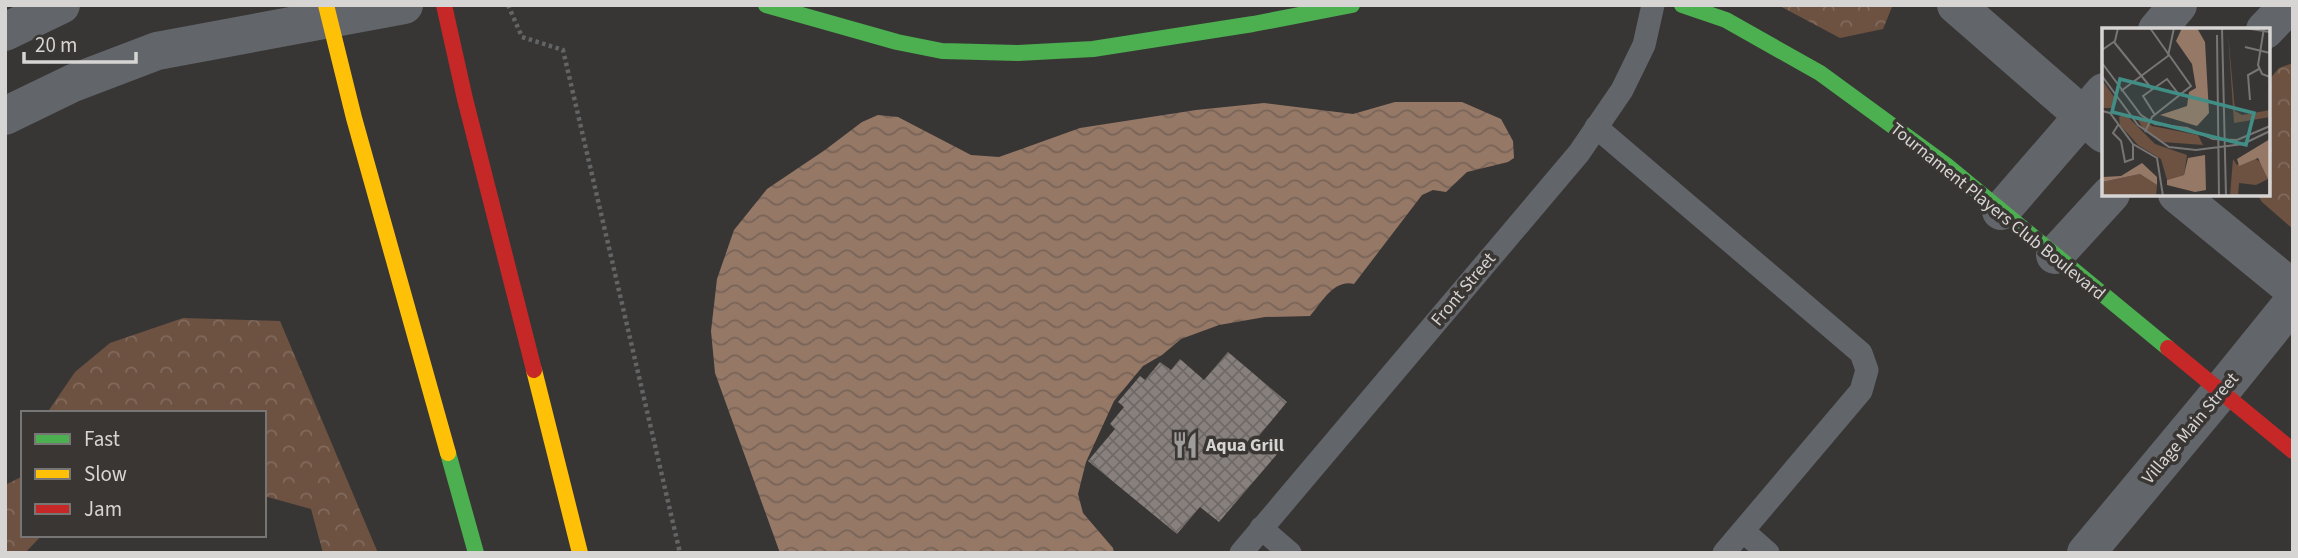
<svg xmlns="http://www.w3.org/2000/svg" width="2298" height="558" viewBox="0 0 2298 558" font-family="'Source Sans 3',sans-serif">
	<defs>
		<pattern id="forest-crowns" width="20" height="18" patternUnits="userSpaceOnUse" patternTransform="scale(1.75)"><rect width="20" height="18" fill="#6d5242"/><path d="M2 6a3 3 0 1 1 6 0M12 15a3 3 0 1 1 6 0" fill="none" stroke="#816a5c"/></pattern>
		<pattern id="water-waves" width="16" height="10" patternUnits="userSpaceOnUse" patternTransform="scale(1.75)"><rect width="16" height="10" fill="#967866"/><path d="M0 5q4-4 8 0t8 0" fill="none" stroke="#786458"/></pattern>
		<pattern id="building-cross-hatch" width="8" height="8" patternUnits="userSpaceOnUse" patternTransform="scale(1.75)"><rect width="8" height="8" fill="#88807c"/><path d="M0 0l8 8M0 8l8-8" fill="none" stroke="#6f6a67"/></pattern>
	</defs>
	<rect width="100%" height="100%" fill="#383635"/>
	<g fill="url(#forest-crowns)">
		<path d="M 1778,5 L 1892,5 L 1892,7 L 1883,29 L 1840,38 Z"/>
		<path d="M 2293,63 L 2293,229 L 2262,202 L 2257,194 L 2268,194 L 2268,81 L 2279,68 Z"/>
		<path d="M 183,318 L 280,321 L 378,553 L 323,553 L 311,509 L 264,496 L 264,413 L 47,413 L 75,372 L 110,343 Z"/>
		<path d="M 23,476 L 23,535 L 42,535 L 25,553 L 5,553 L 5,485 Z"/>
	</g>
	<path fill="url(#water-waves)" d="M 1395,102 L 1462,102 L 1501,119 L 1513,141 L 1514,158 L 1508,162 L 1467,172 L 1446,192 L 1433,190 L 1422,195 L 1354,284 C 1334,279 1322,302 1310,316 L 1265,317 L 1219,325 L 1181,339 L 1162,355 L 1143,366 L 1114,401 L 1086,462 L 1078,494 L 1083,513 L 1113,548 L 1114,553 L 780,553 L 715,373 L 711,331 L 717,279 L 734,230 L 767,189 L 825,150 L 862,122 L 878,115 L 898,117 L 971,155 L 999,157 L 1080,128 L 1196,110 L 1264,103 L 1353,114 Z"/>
	<path fill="url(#building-cross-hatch)" d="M 1228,352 L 1287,402 L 1258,437 L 1278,453 L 1219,522 L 1200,507 L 1177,534 L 1088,461 L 1115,429 L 1110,424 L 1124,407 L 1118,402 L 1140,376 L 1145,380 L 1160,362 L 1171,370 L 1180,359 L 1204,380 Z"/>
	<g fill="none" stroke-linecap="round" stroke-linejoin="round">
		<path stroke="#626465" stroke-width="4.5" stroke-dasharray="3.5 3.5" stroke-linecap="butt" d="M 508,5 L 522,37 L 563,50 L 680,553"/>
		<g stroke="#62666a" stroke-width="23">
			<path d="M 1596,127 L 1861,353 L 1867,370 L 1861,391 L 1724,553"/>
			<path d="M 1261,528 L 1290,553"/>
			<path d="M 1743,531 L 1768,553"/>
			<path d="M 1241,553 L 1579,153 L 1622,90 L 1644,45 L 1653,5"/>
		</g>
		<g stroke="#62666a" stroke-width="38">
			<path d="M 1956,5 L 2104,134"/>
			<path d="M 2157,30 L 2178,5"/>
			<path d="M 2265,30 L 2289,5"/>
			<path d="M 5,32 L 61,5"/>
			<path d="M 5,116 L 73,83 L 157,51 L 404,5"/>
			<path d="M 2177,194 L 2293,289"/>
			<path d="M 2001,211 L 2104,92"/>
			<path d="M 2055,255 L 2111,194"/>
			<path d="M 2086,553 L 2221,391 L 2293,302"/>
		</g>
		<g stroke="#4caf50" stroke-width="16">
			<path d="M 766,5 L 897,42 L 942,51 L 1018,53 L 1093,49 L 1253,24 L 1352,5"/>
			<path d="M 1682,5 L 1726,20 L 1820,73 L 1946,165 L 2168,348"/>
			<path d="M 448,453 L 476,553"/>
		</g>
		<g stroke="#ffc107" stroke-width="16">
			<path d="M 326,5 L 354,118 L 448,453"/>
			<path d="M 534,370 L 580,553"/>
		</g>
		<g stroke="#c62828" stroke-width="16">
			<path d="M 444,5 L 465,99 L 534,370"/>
			<path d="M 2168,348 L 2293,451"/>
		</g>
	</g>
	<defs>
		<symbol id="restaurant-bare" viewBox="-9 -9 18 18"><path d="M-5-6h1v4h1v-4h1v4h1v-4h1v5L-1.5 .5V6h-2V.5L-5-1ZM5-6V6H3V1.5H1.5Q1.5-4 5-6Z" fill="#9f9d9c" stroke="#393634" stroke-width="2.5" paint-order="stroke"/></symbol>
	</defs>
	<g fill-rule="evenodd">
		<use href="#restaurant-bare" x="1166" y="426" width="38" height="38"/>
	</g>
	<g text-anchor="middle" stroke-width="7" stroke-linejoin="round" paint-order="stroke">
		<g font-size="18" fill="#d7d5d3" stroke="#393634">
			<text transform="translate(1998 211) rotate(39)" y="6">Tournament Players Club Boulevard</text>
			<text transform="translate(1463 289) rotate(-50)" y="6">Front Street</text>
			<text transform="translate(2190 428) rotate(-50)" y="6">Village Main Street</text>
		</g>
		<g font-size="18" font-weight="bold" fill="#d7d5d3" stroke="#393634" text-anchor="start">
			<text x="1206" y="451">Aqua Grill</text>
		</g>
	</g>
	<g transform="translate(2102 28)">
		<rect width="168" height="168" fill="#383635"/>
		<path d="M 126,5 L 133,83 L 140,87 L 168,82 L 168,89 L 132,95 ZM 0,52 L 15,73 L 12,80 L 0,80 ZM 23,86 L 53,116 L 85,127 L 82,147 L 65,152 L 59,131 L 36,117 L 18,97 L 17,89 ZM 37,88 L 50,98 L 96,107 L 101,117 L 61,114 L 41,100 L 34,89 ZM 151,129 L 161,136 L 166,151 L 154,157 L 137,155 L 136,168 L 128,168 L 131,131 L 135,137 ZM 38,146 L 55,157 L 54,168 L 0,168 L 0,154 Z" fill="#6d5242"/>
		<path d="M 80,0 L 95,0 L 103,14 L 107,85 L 95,98 L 58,87 L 85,78 L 87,64 L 94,60 L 90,36 L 74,13 ZM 168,111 L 168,168 L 166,168 L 166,151 L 156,130 L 137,138 L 135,131 ZM 103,127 L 104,162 L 93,164 L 65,157 L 65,152 L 82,147 L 86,130 ZM 40,135 L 55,149 L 55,157 L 38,146 L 0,154 L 1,149 L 19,148 Z" fill="#967866"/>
		<path fill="none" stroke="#787674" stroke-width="2" d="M 120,0 L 124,168M 143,0 L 168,4M 162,0 L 156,37 L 160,46 L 168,49M 115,7 L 117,168M 12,14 L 50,61M 143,19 L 168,25M 0,22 L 13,13 L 16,0M 0,35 L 39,87 L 53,96 L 85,100 L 111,111 L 135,112 L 168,98M 0,48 L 36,97 L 67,119 L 94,122 L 141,116 L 168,103M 19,63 L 66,28 L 72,0M 148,72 L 146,47 L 157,41M 0,83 L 8,85 L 31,116 L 55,130 L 61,168M 53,87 L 41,68 L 65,51 L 78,68M 16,97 L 11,105 L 19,113 L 23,134 L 31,131 L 31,116M 43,104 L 50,89 L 89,58 L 48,0"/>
		<path fill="#418e87" fill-opacity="0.15" stroke="#418e87" stroke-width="3.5" d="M 18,51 L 152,85 L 144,117 L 10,84 Z"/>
		<rect width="168" height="168" fill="none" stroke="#d7d5d3" stroke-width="3.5"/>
	</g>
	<rect width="2298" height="558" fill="none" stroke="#d7d5d3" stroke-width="14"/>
	<rect x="21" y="411" width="245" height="126" fill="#393634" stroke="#787674" stroke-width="2"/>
	<rect x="35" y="434" width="35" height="10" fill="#4caf50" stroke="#787674" stroke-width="2"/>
	<text x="84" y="446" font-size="21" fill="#d7d5d3">Fast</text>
	<rect x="35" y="469" width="35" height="10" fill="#ffc107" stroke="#787674" stroke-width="2"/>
	<text x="84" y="481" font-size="21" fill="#d7d5d3">Slow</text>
	<rect x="35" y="504" width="35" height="10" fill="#c62828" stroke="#787674" stroke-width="2"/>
	<text x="84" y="516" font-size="21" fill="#d7d5d3">Jam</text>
	<path d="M24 52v10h112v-10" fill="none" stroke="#d7d5d3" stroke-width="3.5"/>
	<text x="35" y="52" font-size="21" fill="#d7d5d3" stroke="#393634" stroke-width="5" paint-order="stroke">20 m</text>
</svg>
